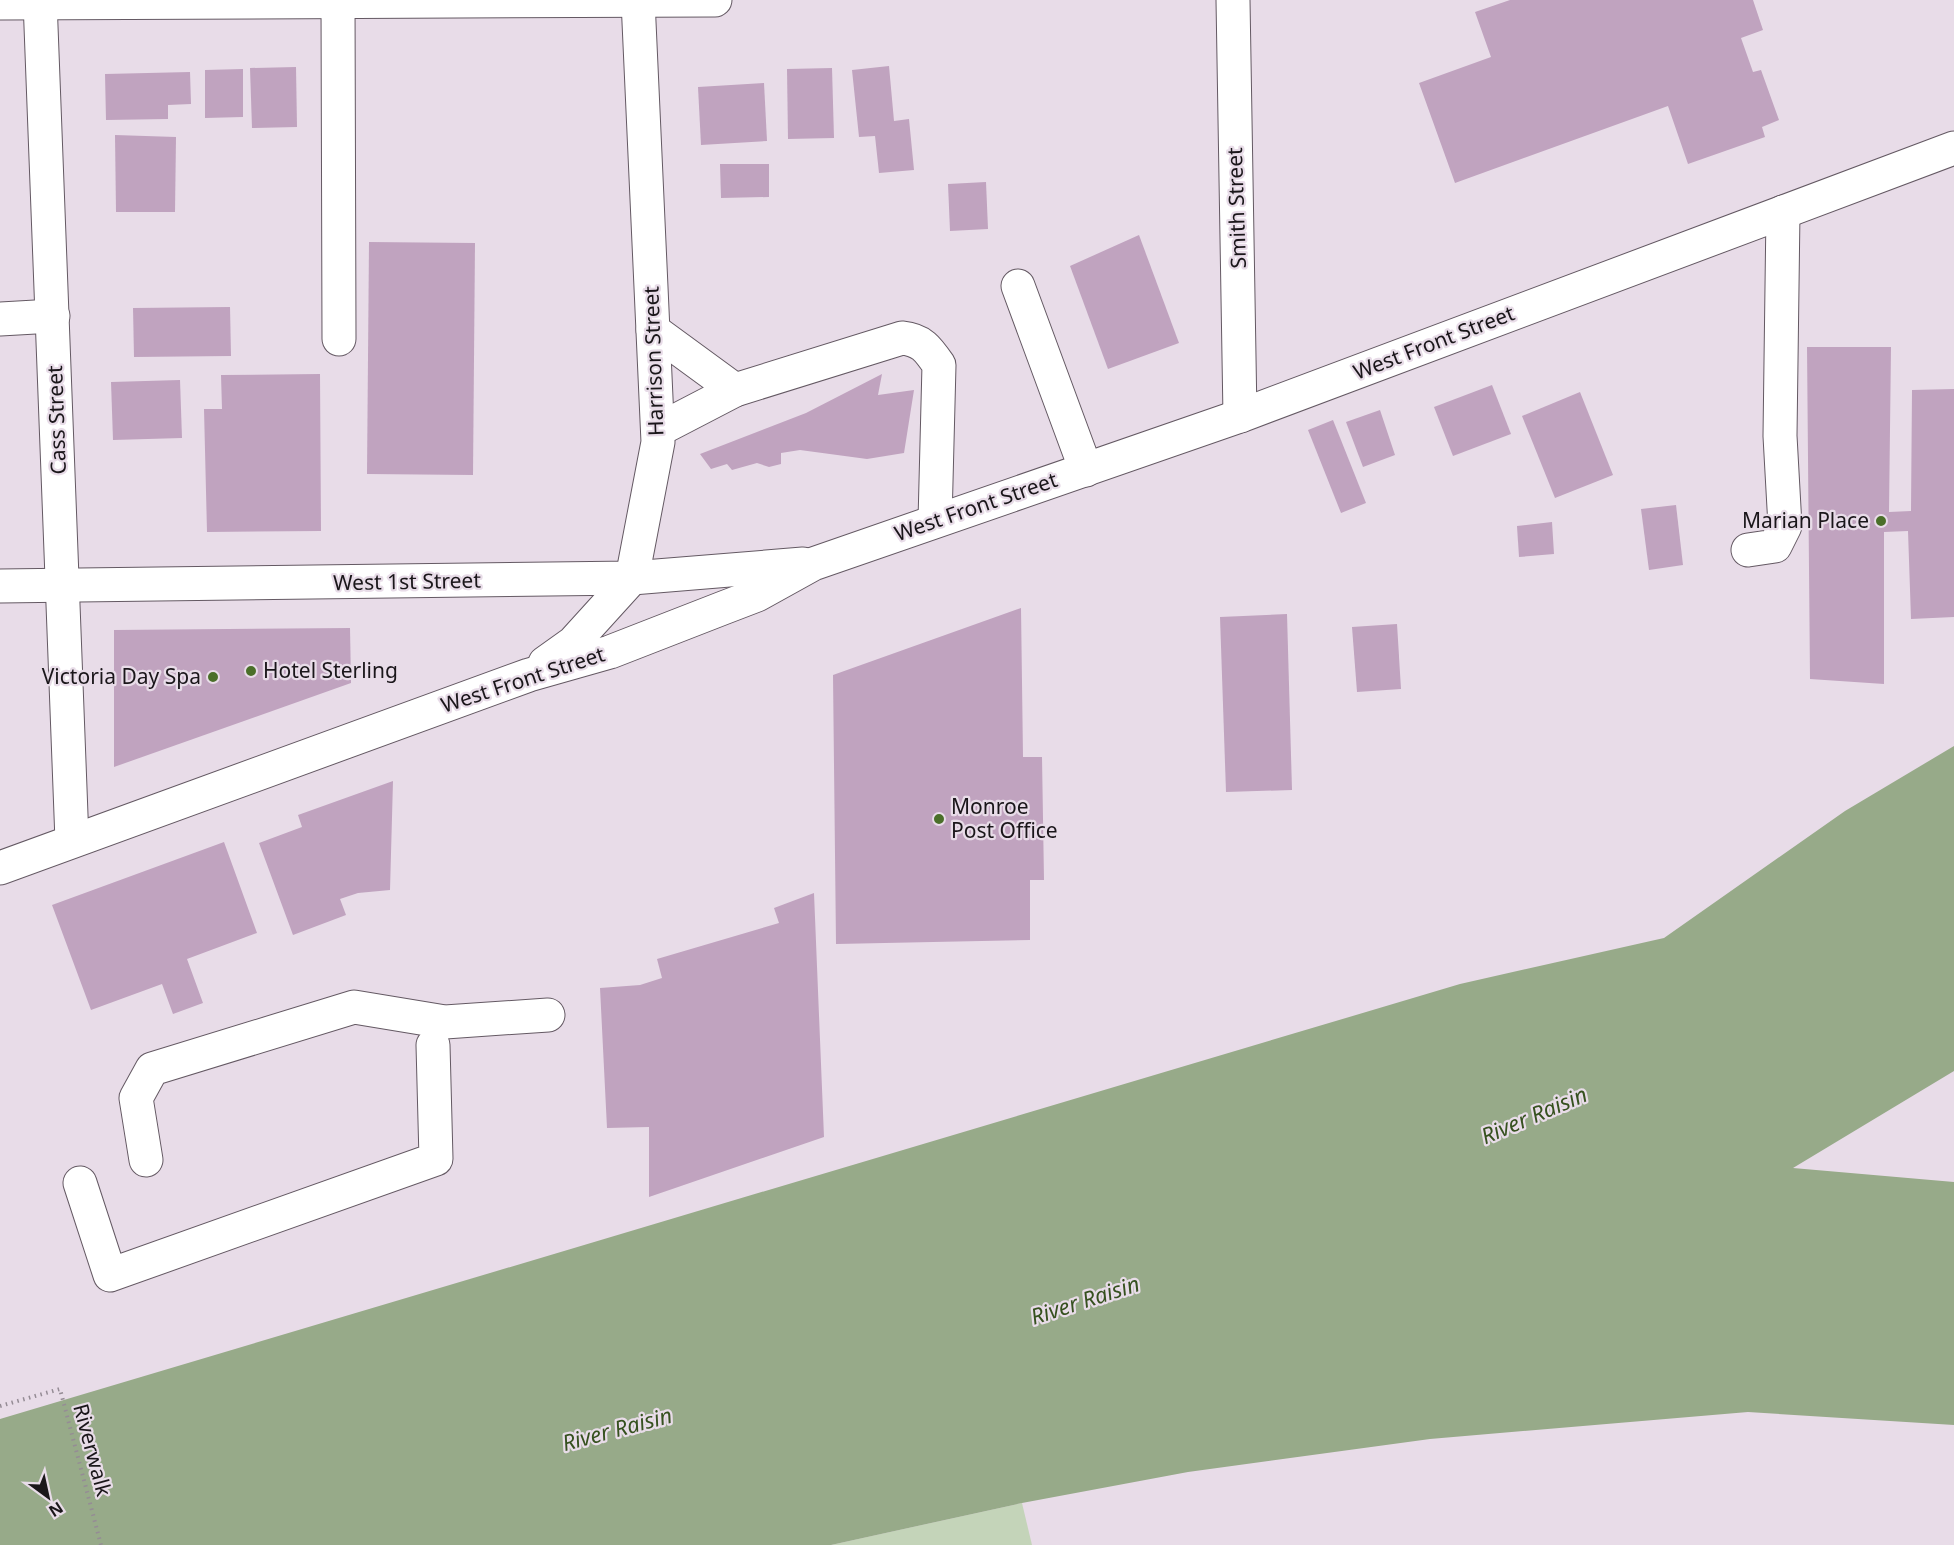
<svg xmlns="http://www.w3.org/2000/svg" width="1954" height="1545" viewBox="0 0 1954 1545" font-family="'Noto Sans',sans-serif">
	<rect width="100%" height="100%" fill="#e8dce8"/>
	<path fill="#c4d4b9" d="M 1022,1503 L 1032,1545 L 831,1545 Z"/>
	<path fill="#97aa89" d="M 1954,746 L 1954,1071 L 1793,1168 L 1954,1182 L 1954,1425 L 1748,1412 L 1430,1439 L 1188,1472 L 1022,1503 L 831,1545 L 0,1545 L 0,1419 L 1460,984 L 1664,938 L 1845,811 Z"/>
	<g fill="#c0a3bf">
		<path d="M 1510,0 L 1753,0 L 1763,30 L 1741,38 L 1753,72 L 1761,70 L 1779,120 L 1762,127 L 1765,137 L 1688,164 L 1668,106 L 1455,183 L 1419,83 L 1491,57 L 1475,12 Z"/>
		<path d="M 889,66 L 894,121 L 909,119 L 914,170 L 879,173 L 875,136 L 859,137 L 852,70 Z"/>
		<path d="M 296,67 L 297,127 L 252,128 L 250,68 Z"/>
		<path d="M 832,68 L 834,138 L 788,139 L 787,69 Z"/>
		<path d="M 243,69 L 243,117 L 205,118 L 205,70 Z"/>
		<path d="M 190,72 L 191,104 L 168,105 L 168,119 L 106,120 L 105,74 Z"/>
		<path d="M 764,83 L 767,141 L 701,145 L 698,87 Z"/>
		<path d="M 115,135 L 176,137 L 175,212 L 116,212 Z"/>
		<path d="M 720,164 L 769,164 L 769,197 L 721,198 Z"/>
		<path d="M 986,182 L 988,229 L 950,231 L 948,184 Z"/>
		<path d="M 1139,235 L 1179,343 L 1108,369 L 1070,266 Z"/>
		<path d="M 369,242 L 475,243 L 473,475 L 367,474 Z"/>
		<path d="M 230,307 L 231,356 L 134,357 L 133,308 Z"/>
		<path d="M 1807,347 L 1891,347 L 1889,512 L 1911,511 L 1912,390 L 1954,389 L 1954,617 L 1911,619 L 1908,531 L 1884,532 L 1884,684 L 1810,679 Z"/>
		<path d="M 320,374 L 321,531 L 207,532 L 204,409 L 222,409 L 221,375 Z"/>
		<path d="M 882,374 L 878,395 L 914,390 L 904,453 L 867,459 L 800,450 L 781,453 L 781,464 L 769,467 L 757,463 L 732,470 L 727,464 L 711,469 L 700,454 L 806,413 Z"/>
		<path d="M 180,380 L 182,438 L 113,440 L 111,382 Z"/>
		<path d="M 1492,385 L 1511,434 L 1453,456 L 1434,407 Z"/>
		<path d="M 1580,392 L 1613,475 L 1555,498 L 1522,416 Z"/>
		<path d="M 1380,410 L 1395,455 L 1363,467 L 1346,422 Z"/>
		<path d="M 1333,420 L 1366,503 L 1341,513 L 1308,430 Z"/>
		<path d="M 1676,505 L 1683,565 L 1649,570 L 1641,509 Z"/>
		<path d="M 1552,522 L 1554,554 L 1519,557 L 1517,526 Z"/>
		<path d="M 1021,608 L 1023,757 L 1042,757 L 1044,880 L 1030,880 L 1030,940 L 836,944 L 833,675 Z"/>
		<path d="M 1287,614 L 1292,790 L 1226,792 L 1220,617 Z"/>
		<path d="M 1397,624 L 1401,689 L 1357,692 L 1352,627 Z"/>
		<path d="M 350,628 L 351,683 L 114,767 L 114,630 Z"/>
		<path d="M 393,781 L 390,890 L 358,893 L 340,899 L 346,915 L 293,935 L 259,843 L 302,827 L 298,815 Z"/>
		<path d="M 224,842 L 257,933 L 187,959 L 203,1003 L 173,1014 L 162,984 L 91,1010 L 52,905 Z"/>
		<path d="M 814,893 L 824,1137 L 649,1197 L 649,1127 L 607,1128 L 600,988 L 640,985 L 662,978 L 657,959 L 779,923 L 774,908 Z"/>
	</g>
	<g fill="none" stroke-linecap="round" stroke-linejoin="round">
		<defs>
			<g id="minor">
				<path d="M 40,0 L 72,841"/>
				<path d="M 338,0 L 339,339"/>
				<path d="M 1233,0 L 1240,416"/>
				<path d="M 0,3 L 715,0"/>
				<path d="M 1018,286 L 1086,470"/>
				<path d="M 0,319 L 53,316"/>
				<path d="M 653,330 L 735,390"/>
				<path d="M 658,430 L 735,390 L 902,338 C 922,340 928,349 939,365 L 935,521"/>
				<path d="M 1748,550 L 1775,546 L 1785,526 L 1780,436 L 1783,212"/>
				<path d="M 0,586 L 632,578 L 803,564"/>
				<path d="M 545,663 L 573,643 L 632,578 L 658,442 L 638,0"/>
				<path d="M 0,868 L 529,675 L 610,652 L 723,608 L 757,595 L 813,564 L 1240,416 L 1954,148"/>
				<path d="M 146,1160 L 136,1098 L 152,1069 L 354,1007 L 445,1022 L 548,1015"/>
				<path d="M 80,1183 L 110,1275 L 436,1159 L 433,1045"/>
			</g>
		</defs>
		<use href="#minor" stroke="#645963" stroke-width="35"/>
		<path stroke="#958c95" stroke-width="4" stroke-dasharray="1.5 4.5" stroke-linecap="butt" d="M 0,1406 L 60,1389 L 101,1545"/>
		<use href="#minor" stroke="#fff" stroke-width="33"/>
	</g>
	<g fill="#4a6f29" stroke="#e8dce8" stroke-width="2">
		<circle cx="1881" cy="521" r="6"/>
		<circle cx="251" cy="671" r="6"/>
		<circle cx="213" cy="677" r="6"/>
		<circle cx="939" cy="819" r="6"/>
	</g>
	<g text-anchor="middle" stroke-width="4.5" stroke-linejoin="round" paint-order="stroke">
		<g font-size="21" fill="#1a161a" stroke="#e8dce8">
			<text transform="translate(1237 208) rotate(-92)" y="7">Smith Street</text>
			<text transform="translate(1434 343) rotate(-21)" y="7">West Front Street</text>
			<text transform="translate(654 361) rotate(-92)" y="7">Harrison Street</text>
			<text transform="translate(57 420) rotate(-92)" y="7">Cass Street</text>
			<text transform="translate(976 507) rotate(-19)" y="7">West Front Street</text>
			<text transform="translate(407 582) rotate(-1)" y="7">West 1st Street</text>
			<text transform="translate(523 680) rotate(-18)" y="7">West Front Street</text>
			<text transform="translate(92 1450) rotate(75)" y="7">Riverwalk</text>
		</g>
		<g font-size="21" fill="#1a161a" stroke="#e8dce8" text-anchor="end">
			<text x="1869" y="528">Marian Place</text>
			<text x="263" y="678" text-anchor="start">Hotel Sterling</text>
			<text x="201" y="684">Victoria Day Spa</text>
			<text x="951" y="814" text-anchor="start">Monroe<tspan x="951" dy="24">Post Office</tspan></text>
		</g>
		<g font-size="22" font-style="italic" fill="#36511f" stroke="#e8dce8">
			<text transform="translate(1534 1115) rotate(-23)" y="8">River Raisin</text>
			<text transform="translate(1085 1300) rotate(-18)" y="8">River Raisin</text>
			<text transform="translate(617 1429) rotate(-15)" y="8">River Raisin</text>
		</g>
	</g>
	<g transform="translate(48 1497) rotate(147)" stroke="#e8dce8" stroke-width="4.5" paint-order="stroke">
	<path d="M0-4.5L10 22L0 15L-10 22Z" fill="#1a161a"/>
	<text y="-9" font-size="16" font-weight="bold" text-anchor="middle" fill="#1a161a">N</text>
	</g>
</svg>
